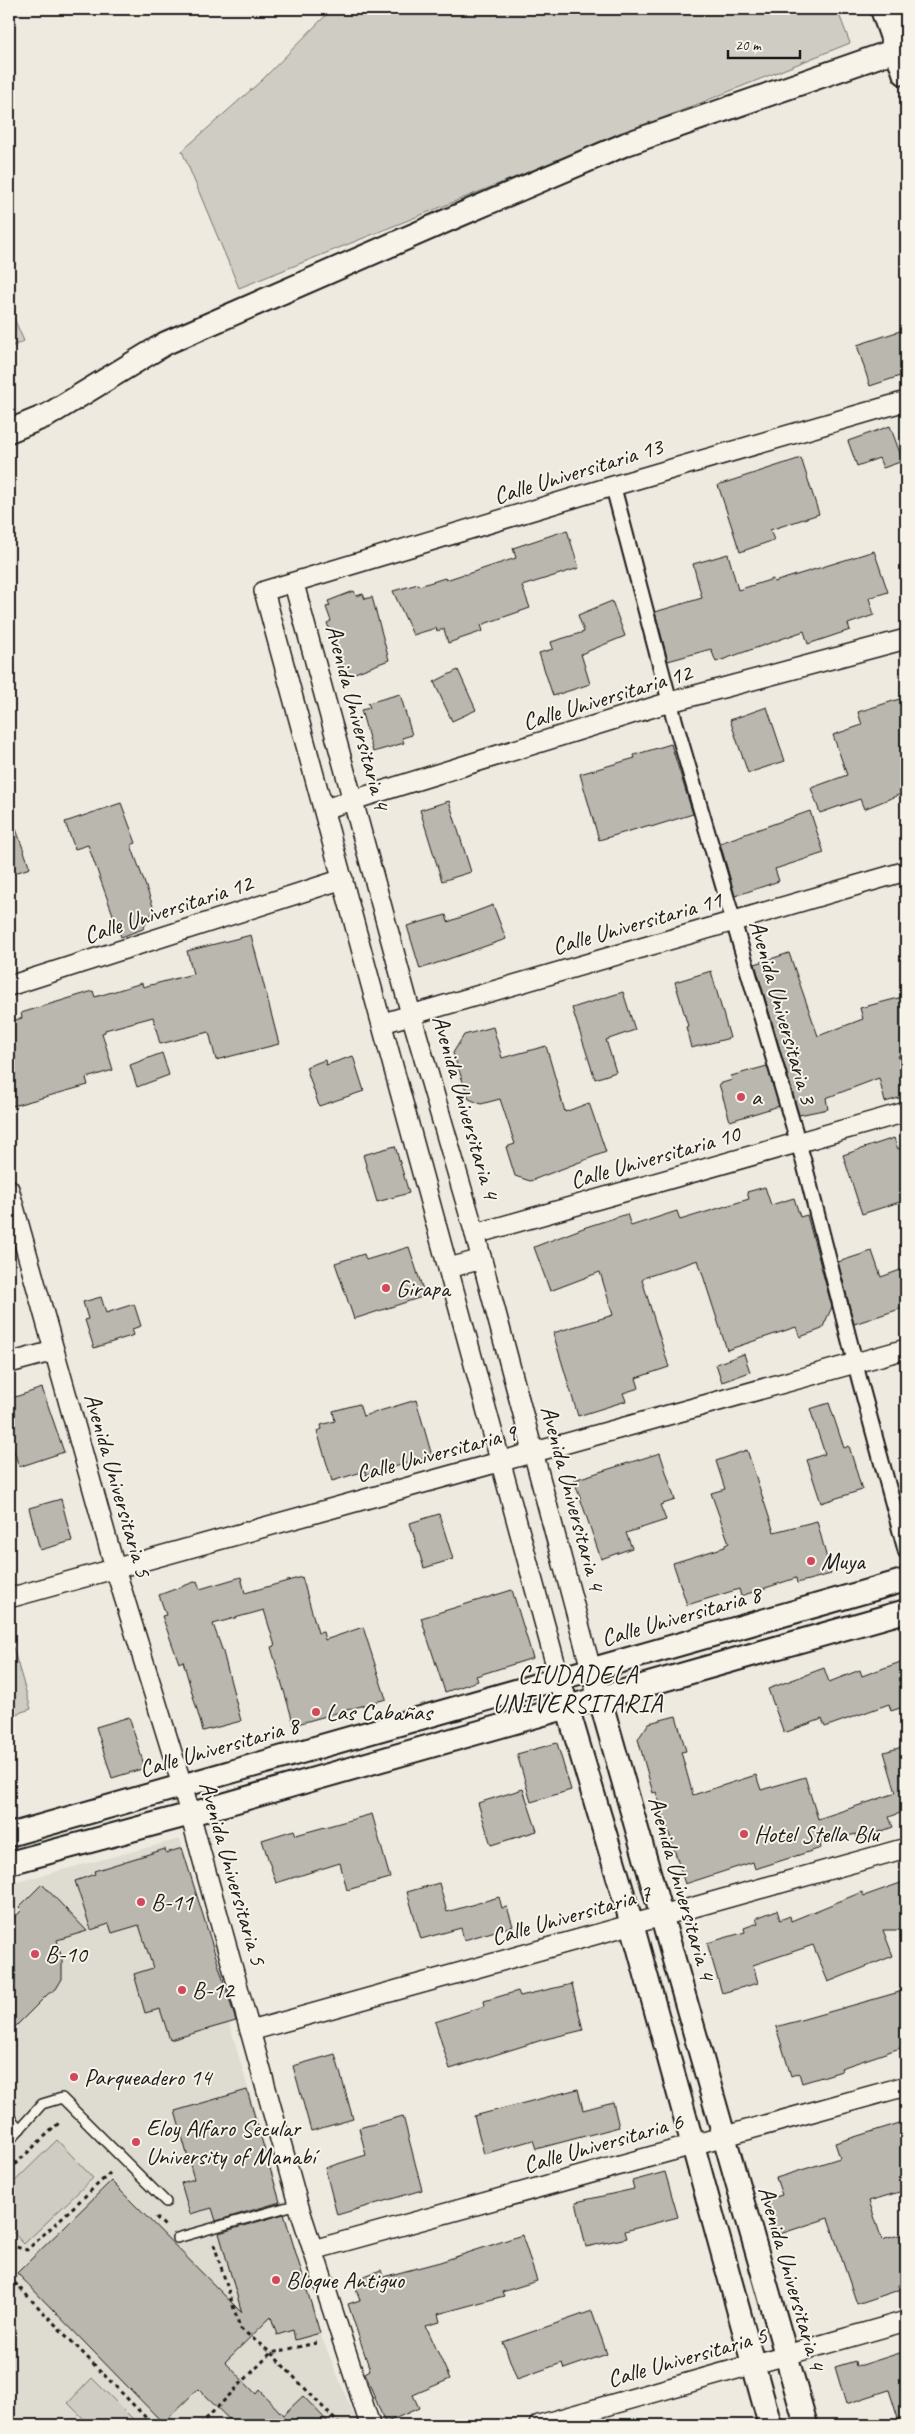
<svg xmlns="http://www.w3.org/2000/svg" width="915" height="2434" viewBox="0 0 915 2434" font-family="Caveat,sans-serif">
	<rect width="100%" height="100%" fill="#eeeae0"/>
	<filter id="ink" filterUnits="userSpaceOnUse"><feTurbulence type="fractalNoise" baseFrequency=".02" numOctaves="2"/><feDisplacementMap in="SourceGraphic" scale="10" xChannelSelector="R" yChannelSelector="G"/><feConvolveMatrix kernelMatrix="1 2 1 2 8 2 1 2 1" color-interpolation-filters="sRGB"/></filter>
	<g filter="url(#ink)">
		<path fill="#dedbd1" d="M 180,1839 L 236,2021 L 229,2023 L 320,2333 L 358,2425 L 9,2425 L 9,1884 Z"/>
		<g fill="#cfccc3" stroke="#767470">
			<path d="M 332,9 L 837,9 L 850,43 L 239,288 L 182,151 L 261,81 Z"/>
			<path d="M 9,307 L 24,341 L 9,348 Z"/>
			<path d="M 9,1634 L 31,1709 L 9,1716 Z"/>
			<path d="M 57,2140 L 93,2178 L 24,2244 L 9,2228 L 9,2187 Z"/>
			<path d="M 92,2378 L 137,2423 L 134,2425 L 90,2425 L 68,2403 Z"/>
		</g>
		<g fill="#bab7af" stroke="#1c1c1c">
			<path d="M 906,329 L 906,374 L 870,386 L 857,345 Z"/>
			<path d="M 890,426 L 903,461 L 883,468 L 879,458 L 857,466 L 848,441 Z"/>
			<path d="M 801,458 L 819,514 L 770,530 L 774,540 L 740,552 L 718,485 Z"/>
			<path d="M 567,530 L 579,568 L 522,586 L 530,608 L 481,625 L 483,631 L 448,643 L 444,629 L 437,631 L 436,628 L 413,635 L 393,591 L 418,584 L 419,586 L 445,578 L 446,580 L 464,574 L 464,575 L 516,558 L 513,548 Z"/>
			<path d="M 874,551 L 888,592 L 869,598 L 874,615 L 848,624 L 850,630 L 808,644 L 804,631 L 716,662 L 711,649 L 668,661 L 655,612 L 702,598 L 693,564 L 728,554 L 738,590 L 773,579 L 774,582 Z"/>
			<path d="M 354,591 L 356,596 L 363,594 L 365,599 L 372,597 L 389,660 L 347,676 L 327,623 L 331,621 L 326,607 L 330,606 L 328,601 Z"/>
			<path d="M 612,601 L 625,636 L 581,654 L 590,684 L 553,696 L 539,653 L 553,649 L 551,642 L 584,632 L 578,615 Z"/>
			<path d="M 458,670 L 476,710 L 452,721 L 434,682 Z"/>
			<path d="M 400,694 L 412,735 L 402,738 L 404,743 L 373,752 L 361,710 L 370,708 L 368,703 Z"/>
			<path d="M 906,697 L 906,792 L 864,809 L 860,799 L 820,813 L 811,788 L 847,775 L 833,735 L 862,725 L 858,712 Z"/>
			<path d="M 767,707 L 785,761 L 748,773 L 730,720 Z"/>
			<path d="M 671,744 L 693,814 L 651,827 L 650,825 L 599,840 L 580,774 L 635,758 L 634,755 Z"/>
			<path d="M 449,801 L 471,872 L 442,881 L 420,810 Z"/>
			<path d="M 121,803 L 136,843 L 131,845 L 154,909 L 143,929 L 121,937 L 88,845 L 75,849 L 65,822 Z"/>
			<path d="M 810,811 L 824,853 L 775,869 L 779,881 L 735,896 L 720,843 Z"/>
			<path d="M 11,815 L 30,868 L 9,875 L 9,816 Z"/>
			<path d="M 493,905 L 506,939 L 420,969 L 407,926 L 446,915 L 448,922 Z"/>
			<path d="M 251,935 L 279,1044 L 216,1060 L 209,1032 L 160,1044 L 153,1017 L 105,1030 L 105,1032 L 102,1033 L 113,1070 L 86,1078 L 88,1085 L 9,1107 L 9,1022 L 22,1018 L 21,1013 L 93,991 L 95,997 L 142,983 L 143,987 L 193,974 L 187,951 Z"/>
			<path d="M 789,953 L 818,1036 L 863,1019 L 860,1008 L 906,996 L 906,1054 L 898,1056 L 906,1087 L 906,1096 L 885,1102 L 879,1078 L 826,1098 L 828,1109 L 799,1115 L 755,964 Z"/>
			<path d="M 711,971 L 730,1038 L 691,1048 L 686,1027 L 688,1026 L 675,982 Z"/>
			<path d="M 623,992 L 635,1030 L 606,1040 L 616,1072 L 595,1079 L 572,1008 Z"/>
			<path d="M 493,1027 L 502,1058 L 546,1046 L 565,1112 L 589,1103 L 606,1152 L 530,1181 L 515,1176 L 506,1147 L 515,1144 L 500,1099 L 481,1104 L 469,1099 L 453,1053 L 464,1035 Z"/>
			<path d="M 162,1053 L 169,1075 L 137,1087 L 130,1065 Z"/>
			<path d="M 353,1056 L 364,1091 L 319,1106 L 306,1067 L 325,1060 L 326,1065 Z"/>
			<path d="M 767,1066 L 779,1106 L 730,1121 L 719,1084 L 732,1080 L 731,1076 Z"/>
			<path d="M 894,1138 L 898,1149 L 906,1145 L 906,1200 L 862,1214 L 843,1155 Z"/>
			<path d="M 395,1146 L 409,1193 L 377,1202 L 363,1155 Z"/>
			<path d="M 765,1187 L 771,1205 L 794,1198 L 800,1217 L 807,1215 L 832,1307 L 822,1329 L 800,1337 L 796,1327 L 727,1350 L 698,1260 L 646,1277 L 642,1280 L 669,1367 L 636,1378 L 639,1388 L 623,1393 L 626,1401 L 578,1416 L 553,1333 L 613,1315 L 600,1272 L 550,1291 L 534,1247 L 586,1227 L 627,1214 L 631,1226 L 677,1211 L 680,1220 L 749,1199 L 747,1192 Z"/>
			<path d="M 409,1247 L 425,1296 L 354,1319 L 335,1263 L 364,1254 L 366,1260 Z"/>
			<path d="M 872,1251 L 881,1277 L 906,1268 L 906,1307 L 854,1324 L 838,1262 Z"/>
			<path d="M 101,1297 L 106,1313 L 134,1304 L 141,1326 L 132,1329 L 134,1335 L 94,1348 L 85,1320 L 88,1319 L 83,1302 Z"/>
			<path d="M 744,1354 L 750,1372 L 722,1382 L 716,1364 Z"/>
			<path d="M 42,1388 L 64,1452 L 19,1467 L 9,1435 L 9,1399 Z"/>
			<path d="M 416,1400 L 432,1456 L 366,1475 L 365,1471 L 332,1481 L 317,1431 L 322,1429 L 321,1425 L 335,1421 L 333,1411 L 359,1404 L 363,1416 Z"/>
			<path d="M 829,1403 L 844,1448 L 849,1446 L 862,1490 L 821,1503 L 807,1460 L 825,1454 L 810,1409 Z"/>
			<path d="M 747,1450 L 774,1532 L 817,1521 L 831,1574 L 797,1583 L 796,1578 L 741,1596 L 739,1589 L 687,1605 L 673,1563 L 725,1547 L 725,1545 L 729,1543 L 711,1493 L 725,1489 L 716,1461 Z"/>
			<path d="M 660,1453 L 675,1500 L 660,1505 L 666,1520 L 626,1533 L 632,1548 L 601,1559 L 574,1480 Z"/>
			<path d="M 61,1499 L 72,1541 L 40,1550 L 29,1508 Z"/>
			<path d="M 439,1514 L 453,1559 L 424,1568 L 410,1523 Z"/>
			<path d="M 241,1577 L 245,1593 L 302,1577 L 318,1633 L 323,1632 L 325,1640 L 363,1627 L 386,1699 L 294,1725 L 271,1647 L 275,1646 L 264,1610 L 213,1624 L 223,1652 L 241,1721 L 203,1731 L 183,1661 L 179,1663 L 162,1616 L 166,1615 L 159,1595 L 197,1581 L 200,1589 Z"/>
			<path d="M 512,1590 L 533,1658 L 476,1676 L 478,1681 L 445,1692 L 421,1618 Z"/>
			<path d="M 906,1660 L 906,1706 L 891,1711 L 889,1704 L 825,1727 L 822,1719 L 784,1733 L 768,1689 L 824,1668 L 829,1682 L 860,1670 L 862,1676 Z"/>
			<path d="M 676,1716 L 686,1751 L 681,1752 L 693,1795 L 756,1775 L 761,1790 L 805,1777 L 818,1819 L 896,1793 L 884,1752 L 906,1746 L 906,1811 L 889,1817 L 893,1827 L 857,1840 L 856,1834 L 820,1843 L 821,1848 L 755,1869 L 753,1862 L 685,1884 L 656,1792 L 653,1793 L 638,1739 L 649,1723 Z"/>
			<path d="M 129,1717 L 145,1768 L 112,1778 L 96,1727 Z"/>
			<path d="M 557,1743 L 571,1790 L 531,1802 L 517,1754 Z"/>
			<path d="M 523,1789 L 537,1831 L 491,1845 L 478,1803 Z"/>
			<path d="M 372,1814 L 390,1878 L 347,1890 L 340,1863 L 276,1883 L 262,1840 L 294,1830 L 296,1835 Z"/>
			<path d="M 182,1848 L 236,2021 L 170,2040 L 160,2009 L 145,2013 L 134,1974 L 153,1968 L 139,1925 L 112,1933 L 109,1924 L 91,1930 L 75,1881 L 95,1874 L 94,1871 L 165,1849 L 166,1853 Z"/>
			<path d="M 906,1881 L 906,1930 L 883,1930 L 893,1956 L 828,1982 L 813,1945 L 753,1965 L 758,1983 L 722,1993 L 707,1943 L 745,1932 L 744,1928 L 758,1923 L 756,1918 L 777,1910 L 780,1920 L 790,1916 L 791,1921 L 862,1892 L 864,1896 Z"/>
			<path d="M 439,1883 L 447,1912 L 499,1897 L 502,1908 L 507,1907 L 513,1926 L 464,1940 L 461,1928 L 421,1939 L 407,1892 Z"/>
			<path d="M 42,1884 L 87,1931 L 57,1940 L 62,1959 L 62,1979 L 56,1989 L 48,1994 L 9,2033 L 9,1923 L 22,1910 L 19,1907 Z"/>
			<path d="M 572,1984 L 583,2030 L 542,2040 L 450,2069 L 435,2022 L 485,2006 L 484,2001 L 518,1991 L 520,1996 Z"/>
			<path d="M 903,1991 L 906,2001 L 906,2046 L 841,2068 L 842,2071 L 802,2083 L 799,2073 L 791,2076 L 776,2027 Z"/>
			<path d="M 335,2054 L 353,2119 L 311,2131 L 293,2066 Z"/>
			<path d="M 578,2089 L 583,2110 L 613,2102 L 619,2127 L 536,2149 L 533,2140 L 484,2154 L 474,2116 Z"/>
			<path d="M 247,2090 L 280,2202 L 216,2221 L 212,2208 L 190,2214 L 181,2183 L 194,2179 L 175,2111 Z"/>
			<path d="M 403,2116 L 422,2190 L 337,2215 L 325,2168 L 366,2155 L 359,2128 Z"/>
			<path d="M 906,2121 L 906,2190 L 869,2201 L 882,2240 L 906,2233 L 906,2283 L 898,2285 L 899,2290 L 857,2304 L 828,2218 L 777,2235 L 766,2200 L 782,2195 L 776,2178 L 840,2158 L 835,2143 Z"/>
			<path d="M 665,2172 L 678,2217 L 625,2231 L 627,2238 L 586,2247 L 576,2202 L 634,2189 L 632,2181 Z"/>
			<path d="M 111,2181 L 242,2313 L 219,2233 L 284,2214 L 320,2333 L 295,2340 L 293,2330 L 277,2335 L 271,2317 L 225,2362 L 256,2394 L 259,2390 L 283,2415 L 303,2396 L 331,2425 L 235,2425 L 198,2389 L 163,2423 L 17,2273 Z"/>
			<path d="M 522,2235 L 537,2281 L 502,2292 L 504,2296 L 438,2314 L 440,2322 L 426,2326 L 450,2379 L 413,2395 L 419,2408 L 385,2423 L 365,2373 L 370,2370 L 348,2304 L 360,2300 L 353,2280 L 381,2270 L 383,2277 L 440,2262 Z"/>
			<path d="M 592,2311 L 607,2354 L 564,2369 L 562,2363 L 517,2379 L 503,2342 Z"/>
			<path d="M 906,2351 L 906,2425 L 900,2425 L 889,2390 L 846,2404 L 835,2367 L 855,2361 L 856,2367 Z"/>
		</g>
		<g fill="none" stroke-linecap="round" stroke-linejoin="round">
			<defs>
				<g id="service">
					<path d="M 9,2117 L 20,2129"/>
					<path d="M 9,2141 L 42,2104 L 62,2098 L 166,2202"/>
					<path d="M 177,2238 L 298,2204"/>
				</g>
				<path id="pedestrian" d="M 613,486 L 674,718 L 803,1159 L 860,1382 L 906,1552"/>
				<g id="minor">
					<path d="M 294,584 L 411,1014 L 475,1234 L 591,1669"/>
					<path d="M 324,809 L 670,702 L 906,639"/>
					<path d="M 9,986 L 343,879"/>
					<path d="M 383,1023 L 906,871"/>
					<path d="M 9,1189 L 115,1568 L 182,1785 L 298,2204 L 370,2425"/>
					<path d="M 475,1234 L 906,1112"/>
					<path d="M 449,1268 L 482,1259"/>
					<path d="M 9,1363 L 54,1351"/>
					<path d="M 9,1598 L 906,1349"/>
					<path d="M 559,1677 L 264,591 L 613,486 L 906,401"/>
					<path d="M 250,2031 L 906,1848"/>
					<path d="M 313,2250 L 906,2086"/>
					<path d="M 539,2425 L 906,2321"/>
				</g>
				<g id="tertiary">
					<path d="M 9,431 L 48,415 L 166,343 L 462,214 L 626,144 L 899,49"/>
					<path d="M 596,1685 L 806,2425"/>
					<path d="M 563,1693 L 632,1924 L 770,2425"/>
					<path d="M 9,1835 L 906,1580"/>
					<path d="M 9,1863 L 191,1814 L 906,1611"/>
				</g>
				<path id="secondary" d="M 884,9 L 906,72"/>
			</defs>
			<use href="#service" stroke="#1c1c1c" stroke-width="12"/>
			<use href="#pedestrian" stroke="#1c1c1c" stroke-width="18"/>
			<use href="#minor" stroke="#1c1c1c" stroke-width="22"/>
			<use href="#tertiary" stroke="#1c1c1c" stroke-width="26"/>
			<use href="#secondary" stroke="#1c1c1c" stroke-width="30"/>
			<g stroke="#1c1c1c" stroke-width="3" stroke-dasharray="4 4" stroke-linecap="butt">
				<path d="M 9,2170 L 60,2122"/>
				<path d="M 156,2217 L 166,2227"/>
				<path d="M 214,2244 L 240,2328 L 271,2353 L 340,2425"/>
				<path d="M 9,2245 L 27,2250 L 111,2172"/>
				<path d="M 9,2277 L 153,2425"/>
				<path d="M 200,2425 L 271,2353 L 316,2343"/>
			</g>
			<use href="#service" stroke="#f7f3e8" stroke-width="9"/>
			<use href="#pedestrian" stroke="#f7f3e8" stroke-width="14"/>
			<use href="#minor" stroke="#f7f3e8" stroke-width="19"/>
			<use href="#tertiary" stroke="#f7f3e8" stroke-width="22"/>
			<use href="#secondary" stroke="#f7f3e8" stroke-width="26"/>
		</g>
	</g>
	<g fill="#d1495b" stroke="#f7f3e8" stroke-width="2">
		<circle cx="741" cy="1097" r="5"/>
		<circle cx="386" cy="1288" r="5"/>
		<circle cx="811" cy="1561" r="5"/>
		<circle cx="316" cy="1712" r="5"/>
		<circle cx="744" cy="1834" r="5"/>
		<circle cx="141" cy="1902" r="5"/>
		<circle cx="35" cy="1954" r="5"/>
		<circle cx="182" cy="1990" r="5"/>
		<circle cx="74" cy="2077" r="5"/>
		<circle cx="136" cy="2142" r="5"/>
		<circle cx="276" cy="2280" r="5"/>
	</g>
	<g text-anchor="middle" stroke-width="4" stroke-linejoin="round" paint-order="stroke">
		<g font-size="24" fill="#1c1c1c" stroke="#f7f3e8">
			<text transform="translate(578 471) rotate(-17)" y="8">Calle Universitaria 13</text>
			<text transform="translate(607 697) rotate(-17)" y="8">Calle Universitaria 12</text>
			<text transform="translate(358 717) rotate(75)" y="8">Avenida Universitaria 4</text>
			<text transform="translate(168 909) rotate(-18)" y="8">Calle Universitaria 12</text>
			<text transform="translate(637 923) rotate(-16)" y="8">Calle Universitaria 11</text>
			<text transform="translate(783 1012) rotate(74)" y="8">Avenida Universitaria 3</text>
			<text transform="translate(466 1107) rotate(74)" y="8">Avenida Universitaria 4</text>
			<text transform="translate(655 1157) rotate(-16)" y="8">Calle Universitaria 10</text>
			<text transform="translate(436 1453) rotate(-15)" y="8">Calle Universitaria 9</text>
			<text transform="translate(118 1485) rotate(74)" y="8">Avenida Universitaria 5</text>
			<text transform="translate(573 1498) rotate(75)" y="8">Avenida Universitaria 4</text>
			<text transform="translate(681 1616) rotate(-16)" y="8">Calle Universitaria 8</text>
			<text transform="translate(219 1747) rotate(-16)" y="8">Calle Universitaria 8</text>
			<text transform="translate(233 1873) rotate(74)" y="8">Avenida Universitaria 5</text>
			<text transform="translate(682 1888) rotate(74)" y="8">Avenida Universitaria 4</text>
			<text transform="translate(571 1915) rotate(-16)" y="8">Calle Universitaria 7</text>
			<text transform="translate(603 2143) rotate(-16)" y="8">Calle Universitaria 6</text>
			<text transform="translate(792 2278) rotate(74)" y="8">Avenida Universitaria 4</text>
			<text transform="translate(687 2357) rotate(-16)" y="8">Calle Universitaria 5</text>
		</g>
		<g font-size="24" fill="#1c1c1c" stroke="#f7f3e8" text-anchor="start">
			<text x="751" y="1105">a</text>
			<text x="396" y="1296">Girapa</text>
			<text x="821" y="1569">Muya</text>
			<text x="326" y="1720">Las Cabañas</text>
			<text x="754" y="1842">Hotel Stella Blu</text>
			<text x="151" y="1910">B-11</text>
			<text x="45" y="1962">B-10</text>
			<text x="192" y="1998">B-12</text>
			<text x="84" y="2085">Parqueadero 14</text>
			<text x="146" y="2136">Eloy Alfaro Secular<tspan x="146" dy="28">University of Manabí</tspan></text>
			<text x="286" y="2288">Bloque Antiguo</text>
		</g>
		<g font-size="25" letter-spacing="1" fill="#1c1c1c" stroke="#f7f3e8">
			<text x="578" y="1683">CIUDADELA<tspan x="578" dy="29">UNIVERSITARIA</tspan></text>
		</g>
	</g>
	<rect width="915" height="2434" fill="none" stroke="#f7f3e8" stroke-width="30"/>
	<rect x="15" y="15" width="885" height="2404" fill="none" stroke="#1c1c1c" stroke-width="2" filter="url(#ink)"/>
	<path d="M728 50v8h72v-8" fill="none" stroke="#1c1c1c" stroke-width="2.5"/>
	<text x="735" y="50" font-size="15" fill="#1c1c1c" stroke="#f7f3e8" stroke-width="4" paint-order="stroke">20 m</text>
</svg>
